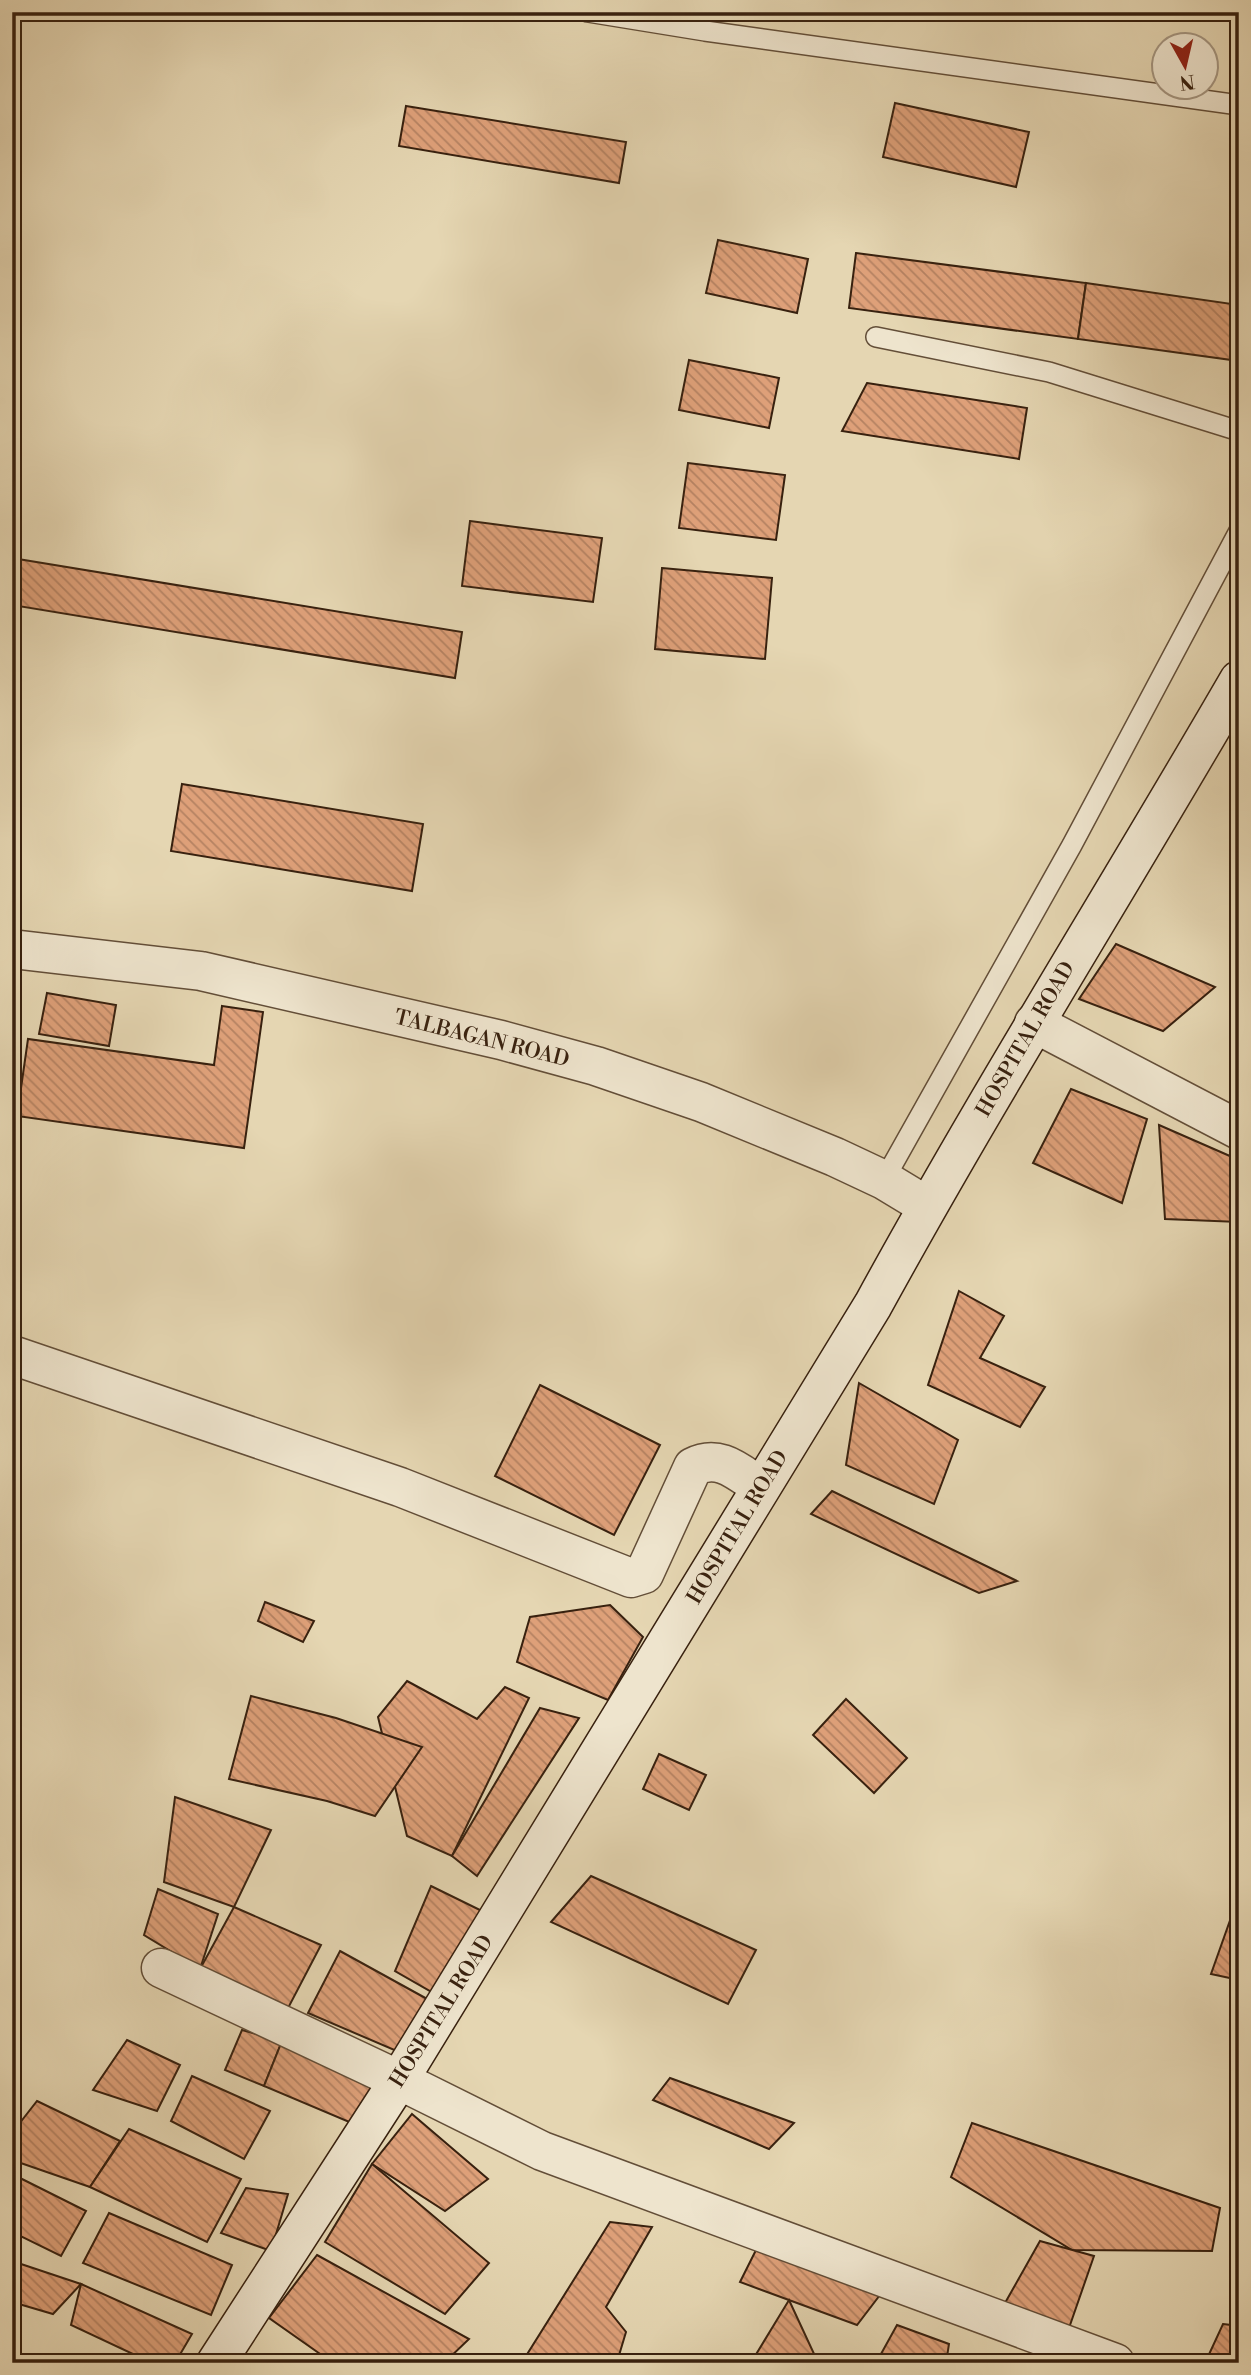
<svg xmlns="http://www.w3.org/2000/svg" width="1251" height="2375" viewBox="0 0 1251 2375" font-family="'Libre Bodoni',serif">
	<defs>
		<pattern id="building-back-hatch" width="6" height="6" patternUnits="userSpaceOnUse" patternTransform="scale(1.75)"><rect width="6" height="6" fill="#dea079"/><path d="M-1 5l2 2M0 0l6 6M5-1l2 2" fill="none" stroke="#b58262"/></pattern>
	</defs>
	<rect width="100%" height="100%" fill="#e5d6b2"/>
	<filter id="stains"><feTurbulence type="fractalNoise" baseFrequency=".00286" numOctaves="4"/><feColorMatrix values="0 0 0 0 .2 0 0 0 0 .09 0 0 0 0 .02 0 0 0 .5 -.17"/></filter>
	<radialGradient id="worn" r=".72"><stop offset=".6" stop-color="#630" stop-opacity="0"/><stop offset="1" stop-color="#630" stop-opacity=".3"/></radialGradient>
	<g fill="url(#building-back-hatch)" stroke="#38210f" stroke-width="2">
		<path d="M 895,103 L 1029,132 L 1016,187 L 883,157 Z"/>
		<path d="M 406,106 L 626,142 L 619,183 L 399,146 Z"/>
		<path d="M 718,240 L 808,259 L 797,313 L 706,293 Z"/>
		<path d="M 856,253 L 1086,283 L 1078,339 L 849,308 Z"/>
		<path d="M 1086,283 L 1239,305 L 1239,361 L 1078,339 Z"/>
		<path d="M 689,360 L 779,378 L 769,428 L 679,410 Z"/>
		<path d="M 867,383 L 1027,408 L 1019,459 L 842,431 Z"/>
		<path d="M 688,463 L 785,475 L 776,540 L 679,528 Z"/>
		<path d="M 470,521 L 602,538 L 593,602 L 462,586 Z"/>
		<path d="M 12,558 L 462,632 L 455,678 L 12,605 Z"/>
		<path d="M 662,568 L 772,578 L 765,659 L 655,649 Z"/>
		<path d="M 182,784 L 423,824 L 412,891 L 171,851 Z"/>
		<path d="M 1116,944 L 1215,987 L 1163,1031 L 1079,999 Z"/>
		<path d="M 47,993 L 116,1005 L 109,1046 L 39,1034 Z"/>
		<path d="M 222,1006 L 263,1012 L 244,1148 L 17,1116 L 28,1039 L 214,1065 Z"/>
		<path d="M 1071,1089 L 1147,1119 L 1122,1203 L 1033,1163 Z"/>
		<path d="M 1159,1125 L 1239,1160 L 1239,1222 L 1165,1219 Z"/>
		<path d="M 959,1291 L 1004,1316 L 980,1358 L 1045,1387 L 1020,1427 L 928,1385 Z"/>
		<path d="M 859,1383 L 958,1440 L 934,1504 L 846,1465 Z"/>
		<path d="M 540,1385 L 660,1445 L 614,1535 L 495,1476 Z"/>
		<path d="M 832,1491 L 1017,1581 L 979,1593 L 811,1514 Z"/>
		<path d="M 265,1602 L 314,1621 L 303,1642 L 258,1621 Z"/>
		<path d="M 610,1605 L 643,1637 L 608,1700 L 517,1662 L 530,1617 Z"/>
		<path d="M 407,1681 L 477,1719 L 505,1687 L 529,1698 L 452,1856 L 407,1836 L 378,1717 Z"/>
		<path d="M 251,1696 L 336,1718 L 422,1747 L 375,1816 L 327,1801 L 229,1779 Z"/>
		<path d="M 846,1699 L 907,1758 L 874,1793 L 813,1735 Z"/>
		<path d="M 540,1708 L 579,1718 L 477,1876 L 452,1856 Z"/>
		<path d="M 12,1734 L 18,1738 L 12,1759 Z"/>
		<path d="M 659,1754 L 706,1775 L 689,1810 L 643,1789 Z"/>
		<path d="M 175,1797 L 271,1830 L 234,1907 L 164,1882 Z"/>
		<path d="M 591,1876 L 756,1950 L 728,2004 L 551,1922 Z"/>
		<path d="M 431,1886 L 482,1911 L 437,1995 L 395,1971 Z"/>
		<path d="M 158,1889 L 218,1914 L 200,1969 L 144,1935 Z"/>
		<path d="M 234,1907 L 321,1945 L 286,2012 L 200,1969 Z"/>
		<path d="M 1233,1912 L 1239,1914 L 1239,1980 L 1211,1974 Z"/>
		<path d="M 340,1951 L 429,2000 L 399,2052 L 308,2013 Z"/>
		<path d="M 242,2030 L 282,2041 L 264,2086 L 225,2070 Z"/>
		<path d="M 127,2040 L 180,2065 L 157,2111 L 93,2090 Z"/>
		<path d="M 282,2041 L 381,2084 L 354,2124 L 264,2086 Z"/>
		<path d="M 192,2076 L 270,2111 L 244,2159 L 171,2121 Z"/>
		<path d="M 670,2078 L 794,2123 L 769,2149 L 653,2100 Z"/>
		<path d="M 37,2101 L 120,2141 L 90,2187 L 12,2160 L 12,2133 Z"/>
		<path d="M 412,2114 L 488,2179 L 445,2211 L 372,2164 Z"/>
		<path d="M 972,2123 L 1220,2208 L 1212,2251 L 1072,2250 L 951,2177 Z"/>
		<path d="M 129,2129 L 241,2179 L 207,2242 L 90,2187 Z"/>
		<path d="M 372,2164 L 489,2263 L 445,2314 L 325,2242 Z"/>
		<path d="M 12,2174 L 86,2211 L 61,2256 L 12,2232 Z"/>
		<path d="M 246,2188 L 288,2194 L 271,2251 L 221,2233 Z"/>
		<path d="M 1239,2192 L 1239,2219 L 1234,2217 Z"/>
		<path d="M 109,2213 L 232,2265 L 211,2315 L 83,2263 Z"/>
		<path d="M 610,2222 L 652,2227 L 606,2307 L 626,2332 L 617,2362 L 549,2363 L 526,2356 Z"/>
		<path d="M 1040,2241 L 1094,2256 L 1069,2328 L 1005,2303 Z"/>
		<path d="M 760,2242 L 883,2291 L 857,2325 L 740,2282 Z"/>
		<path d="M 317,2255 L 469,2339 L 444,2363 L 333,2363 L 269,2318 Z"/>
		<path d="M 12,2261 L 81,2284 L 53,2314 L 12,2302 Z"/>
		<path d="M 81,2284 L 192,2334 L 175,2363 L 152,2363 L 71,2325 Z"/>
		<path d="M 789,2300 L 815,2356 L 811,2363 L 755,2363 L 752,2361 Z"/>
		<path d="M 1223,2324 L 1239,2326 L 1239,2363 L 1205,2363 Z"/>
		<path d="M 897,2325 L 949,2344 L 946,2363 L 876,2363 Z"/>
	</g>
	<g fill="none" stroke-linecap="round" stroke-linejoin="round">
		<defs>
			<g id="lane">
				<path d="M 588,12 L 705,31 L 1239,105"/>
				<path d="M 876,337 L 1049,372 L 1239,431"/>
				<path d="M 884,1180 L 1072,845 L 1239,531"/>
			</g>
			<g id="street">
				<path d="M 12,949 L 201,971 L 501,1040 L 596,1066 L 701,1102 L 835,1157 L 884,1180 L 927,1206"/>
				<path d="M 1034,1023 L 1239,1130"/>
				<path d="M 12,1355 L 400,1487 L 631,1578 L 644,1574 L 693,1467 C 720,1453 739,1473 761,1487"/>
				<path d="M 161,1968 L 399,2080 L 542,2151 L 1115,2363"/>
			</g>
			<path id="secondary" d="M 216,2363 L 399,2080 L 873,1305 C 989,1093 1118,889 1239,680"/>
		</defs>
		<use href="#lane" stroke="#634e38" stroke-width="22"/>
		<use href="#street" stroke="#634e38" stroke-width="41"/>
		<use href="#secondary" stroke="#38210f" stroke-width="41"/>
		<use href="#lane" stroke="#eee4cd" stroke-width="19"/>
		<use href="#street" stroke="#eee4cd" stroke-width="38"/>
		<use href="#secondary" stroke="#eee4cd" stroke-width="38"/>
	</g>
	<g text-anchor="middle" stroke-width="7" stroke-linejoin="round" paint-order="stroke">
		<g font-size="21" fill="#38210f" stroke="#eee4cd">
			<text transform="translate(482 1038) rotate(14)" y="7">TALBAGAN ROAD</text>
			<text transform="translate(1025 1039) rotate(-60)" y="7">HOSPITAL ROAD</text>
			<text transform="translate(737 1527) rotate(-59)" y="7">HOSPITAL ROAD</text>
			<text transform="translate(441 2011) rotate(-58)" y="7">HOSPITAL ROAD</text>
		</g>
	</g>
	<rect width="1251" height="2375" fill="none" stroke="#e5d6b2" stroke-width="42"/>
	<rect x="14" y="14" width="1223" height="2347" fill="none" stroke="#38210f" stroke-width="3.5"/>
	<rect x="21" y="21" width="1209" height="2333" fill="none" stroke="#38210f" stroke-width="2"/>
	<g transform="translate(1185 66) rotate(172)"><circle r="33" fill="#eee4cd" stroke="#a59681" stroke-width="2"/>
	<path d="M0-5L12 26L0 18L-12 26Z" fill="#8f2418"/>
	<text y="-10" font-size="19" font-weight="bold" text-anchor="middle" fill="#38210f">N</text>
	</g>
	<rect width="100%" height="100%" filter="url(#stains)"/>
	<rect width="100%" height="100%" fill="url(#worn)"/>
</svg>
